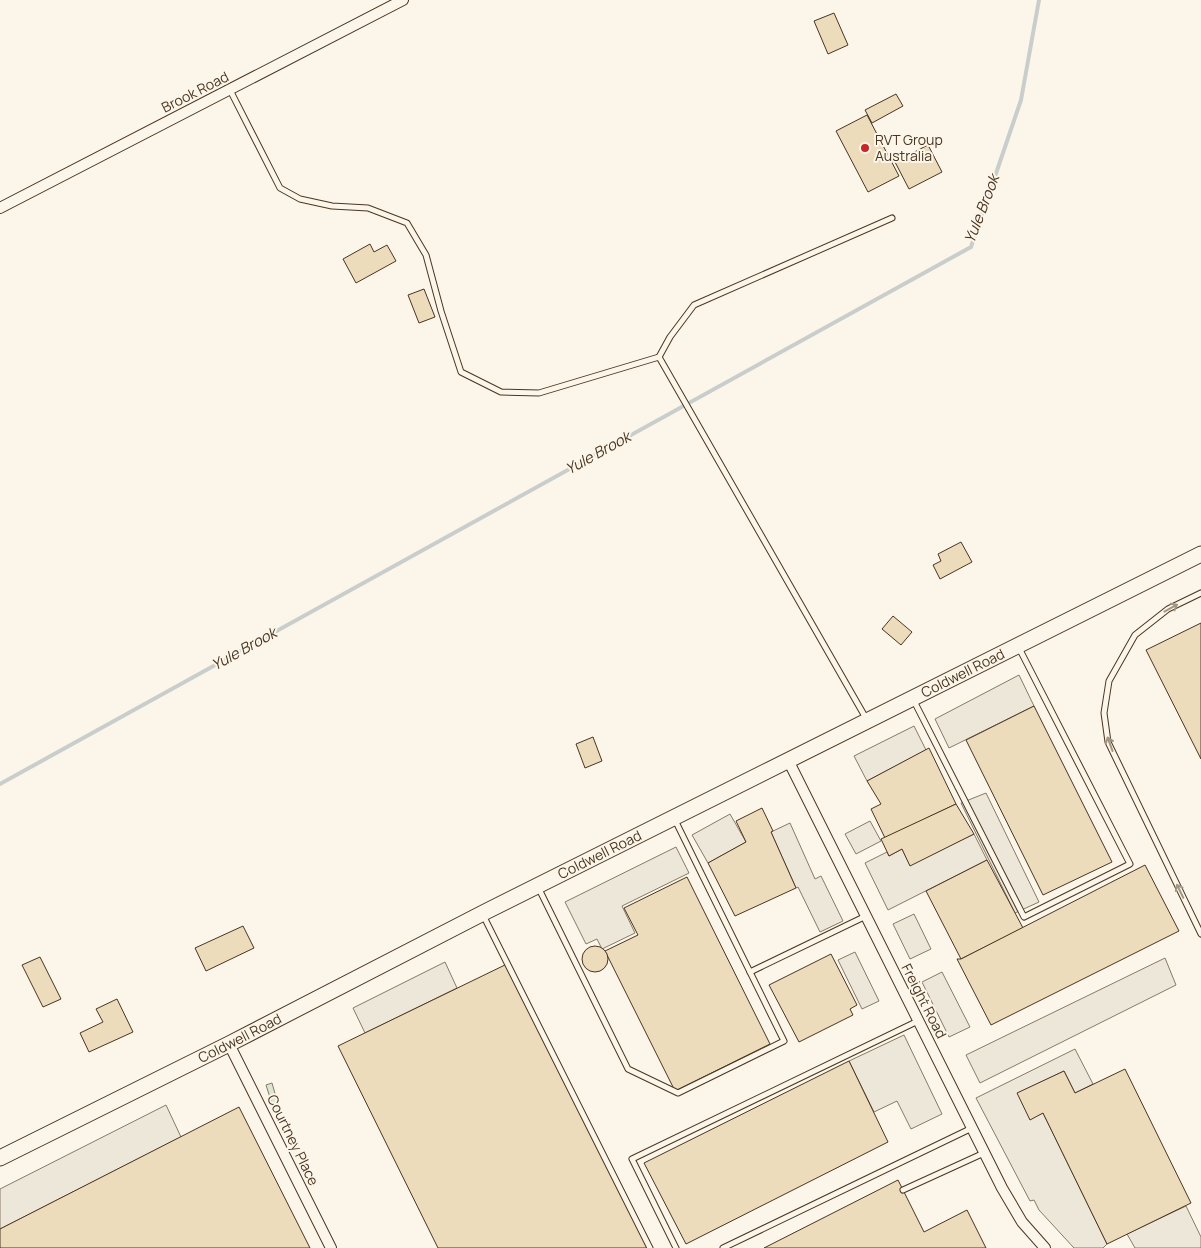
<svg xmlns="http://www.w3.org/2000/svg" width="1201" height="1248" viewBox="0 0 1201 1248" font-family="Manrope,sans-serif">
	<rect width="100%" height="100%" fill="#fbf6e9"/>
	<path fill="#dce7d0" stroke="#887966" d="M 272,1083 L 280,1111 L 274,1110 L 266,1085 Z"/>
	<g fill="#ede7d9" stroke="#887966">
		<path d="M 1019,675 L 1034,706 L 949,748 L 935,719 Z"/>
		<path d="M 914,726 L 926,750 L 867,781 L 854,756 Z"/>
		<path d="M 986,793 L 1039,902 L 1015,913 L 961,803 Z"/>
		<path d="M 730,814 L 746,842 L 708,863 L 692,835 Z"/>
		<path d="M 870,821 L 881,841 L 856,854 L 845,834 Z"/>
		<path d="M 790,823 L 815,879 L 821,876 L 843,921 L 820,932 L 798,887 L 796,888 L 771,832 Z"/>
		<path d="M 974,834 L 987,860 L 888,910 L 865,863 L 887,852 L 889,856 L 902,849 L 910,865 Z"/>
		<path d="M 676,847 L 689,873 L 622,906 L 635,933 L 602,949 L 597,939 L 586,944 L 565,902 Z"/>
		<path d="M 914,914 L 931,949 L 910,959 L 893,924 Z"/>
		<path d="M 855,952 L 879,1001 L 862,1009 L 838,960 Z"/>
		<path d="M 1165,958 L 1176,985 L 980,1083 L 966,1055 Z"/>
		<path d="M 445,962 L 457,988 L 365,1033 L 353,1008 Z"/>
		<path d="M 942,972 L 970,1027 L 949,1037 L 922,982 Z"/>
		<path d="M 904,1035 L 942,1114 L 911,1129 L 897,1101 L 874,1112 L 849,1061 Z"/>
		<path d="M 1075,1049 L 1093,1084 L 1075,1093 L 1064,1071 L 1018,1093 L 1030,1119 L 1043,1113 L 1107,1244 L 1103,1248 L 1074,1248 L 1039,1210 L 1034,1200 L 1030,1201 L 976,1098 Z"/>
		<path d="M 166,1105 L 181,1137 L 0,1229 L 0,1189 Z"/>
		<path d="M 1186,1206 L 1201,1237 L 1201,1248 L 1135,1248 L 1127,1234 Z"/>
	</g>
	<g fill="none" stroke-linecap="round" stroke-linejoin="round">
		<path stroke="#c9cecd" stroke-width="4" d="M 0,784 L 971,247 L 1021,100 L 1039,0"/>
	</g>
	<g fill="#ecdcbc" stroke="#4a3520">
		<path d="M 834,13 L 848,45 L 828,54 L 814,21 Z"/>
		<path d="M 896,94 L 903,106 L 872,123 L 865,110 Z"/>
		<path d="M 867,115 L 899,176 L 868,192 L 836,131 Z"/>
		<path d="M 928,145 L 942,172 L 909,189 L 895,162 Z"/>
		<path d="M 370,244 L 374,252 L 387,245 L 396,261 L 356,283 L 343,259 Z"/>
		<path d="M 424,289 L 435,317 L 419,323 L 408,295 Z"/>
		<path d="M 961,542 L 972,562 L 940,579 L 933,565 L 941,561 L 938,554 Z"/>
		<path d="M 893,616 L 912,632 L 901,645 L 882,629 Z"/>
		<path d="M 1201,623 L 1201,759 L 1146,650 Z"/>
		<path d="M 1034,706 L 1112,862 L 1043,895 L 966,740 Z"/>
		<path d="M 593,737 L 602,761 L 585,768 L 576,744 Z"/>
		<path d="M 929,748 L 956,804 L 885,838 L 871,809 L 881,804 L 867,781 Z"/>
		<path d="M 956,804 L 974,834 L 910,866 L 902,849 L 889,856 L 881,839 Z"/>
		<path d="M 762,808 L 773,831 L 771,832 L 796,888 L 735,916 L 708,863 L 746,842 L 736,821 Z"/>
		<path d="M 987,860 L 1023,928 L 961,959 L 926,891 Z"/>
		<path d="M 1145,865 L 1179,931 L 991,1025 L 957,959 L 961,959 Z"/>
		<path d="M 687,877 L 770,1044 L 675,1091 L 605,951 L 638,935 L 624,908 Z"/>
		<path d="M 243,926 L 254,948 L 206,971 L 195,948 Z"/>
		<circle cx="595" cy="959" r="13"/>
		<path d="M 831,954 L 857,1005 L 850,1009 L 853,1015 L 799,1042 L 769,985 Z"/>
		<path d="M 40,957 L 61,999 L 43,1007 L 22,965 Z"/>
		<path d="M 509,963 L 650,1248 L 438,1248 L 338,1046 Z"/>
		<path d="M 117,999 L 133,1032 L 89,1052 L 80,1033 L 103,1022 L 96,1009 Z"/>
		<path d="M 849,1061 L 888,1142 L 686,1244 L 644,1163 Z"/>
		<path d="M 1125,1069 L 1191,1203 L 1107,1244 L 1043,1113 L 1030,1120 L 1017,1093 L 1064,1071 L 1075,1093 Z"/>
		<path d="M 239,1107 L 310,1248 L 0,1248 L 0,1229 Z"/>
		<path d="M 898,1180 L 924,1232 L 967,1210 L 986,1248 L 764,1248 Z"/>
	</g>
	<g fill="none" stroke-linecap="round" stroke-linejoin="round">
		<defs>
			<g id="lane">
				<path d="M 230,90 L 280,188 L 300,199 L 332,206 L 368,208 L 407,223 L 426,255 L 441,311 L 461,372 L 501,392 L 539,393 L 659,357 L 867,720"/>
				<path d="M 659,357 L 670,337 L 694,305 L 892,218"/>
				<path d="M 1201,593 L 1168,609 L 1135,635 L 1109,681 L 1104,713 L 1108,742 L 1201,934"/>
				<path d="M 914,701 L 1024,917 L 1130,864 L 1019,648"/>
				<path d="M 539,889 L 628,1069 L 678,1093 L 784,1041 L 674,818"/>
				<path d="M 483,915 L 650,1248"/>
				<path d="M 750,972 L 866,916"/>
				<path d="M 903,1190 L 984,1153"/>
				<path d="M 676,1248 L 632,1159 L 918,1021"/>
				<path d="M 723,1248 L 972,1128"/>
			</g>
			<g id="street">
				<path d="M 0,208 L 403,0"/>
				<path d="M 788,760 L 1002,1188 L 1022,1222 L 1045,1248"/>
				<path d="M 229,1044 L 331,1248"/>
			</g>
			<g id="secondary">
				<path id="s1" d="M 0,1158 L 229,1044 L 487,911 L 1201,554"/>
			</g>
		</defs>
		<use href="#lane" stroke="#4a3520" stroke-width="7"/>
		<use href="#street" stroke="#4a3520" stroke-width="12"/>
		<use href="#secondary" stroke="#4a3520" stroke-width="17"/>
		<use href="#lane" stroke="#fbf6e9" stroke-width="5"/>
		<use href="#street" stroke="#fbf6e9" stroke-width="10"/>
		<use href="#secondary" stroke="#fbf6e9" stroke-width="15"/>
	</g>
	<defs><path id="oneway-shaft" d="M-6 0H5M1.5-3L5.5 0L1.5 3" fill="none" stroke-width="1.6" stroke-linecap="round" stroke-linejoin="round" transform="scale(1.25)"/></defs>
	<g stroke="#a29684">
		<use href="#oneway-shaft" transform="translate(1171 608) rotate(-29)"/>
		<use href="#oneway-shaft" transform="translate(1110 744) rotate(-110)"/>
		<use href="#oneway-shaft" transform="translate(1180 891) rotate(-116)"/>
	</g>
	<circle fill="#c62828" stroke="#fbf6e9" stroke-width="2" cx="865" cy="148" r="5"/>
	<g text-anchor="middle" stroke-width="4" stroke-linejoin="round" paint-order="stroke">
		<g font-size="14" fill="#4a3520" stroke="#fbf6e9">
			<text transform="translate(195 92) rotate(-27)" y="5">Brook Road</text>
			<text dy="5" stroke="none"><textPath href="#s1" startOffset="1078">Coldwell Road</textPath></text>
			<text dy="5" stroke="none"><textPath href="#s1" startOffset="672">Coldwell Road</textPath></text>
			<text transform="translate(924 1001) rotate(63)" y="5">Freight Road</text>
			<text dy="5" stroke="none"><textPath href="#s1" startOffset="268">Coldwell Road</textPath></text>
			<text transform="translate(293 1140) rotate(64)" y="5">Courtney Place</text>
		</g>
		<g font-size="14" fill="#4a3520" stroke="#fbf6e9" text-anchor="start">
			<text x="875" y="145">RVT Group<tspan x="875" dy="16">Australia</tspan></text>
		</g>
		<g font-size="15" font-style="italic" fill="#4a3520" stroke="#fbf6e9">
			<text transform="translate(982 209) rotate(-69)" y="5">Yule Brook</text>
			<text transform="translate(598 453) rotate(-29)" y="5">Yule Brook</text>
			<text transform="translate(244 649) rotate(-29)" y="5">Yule Brook</text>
		</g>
	</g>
</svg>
